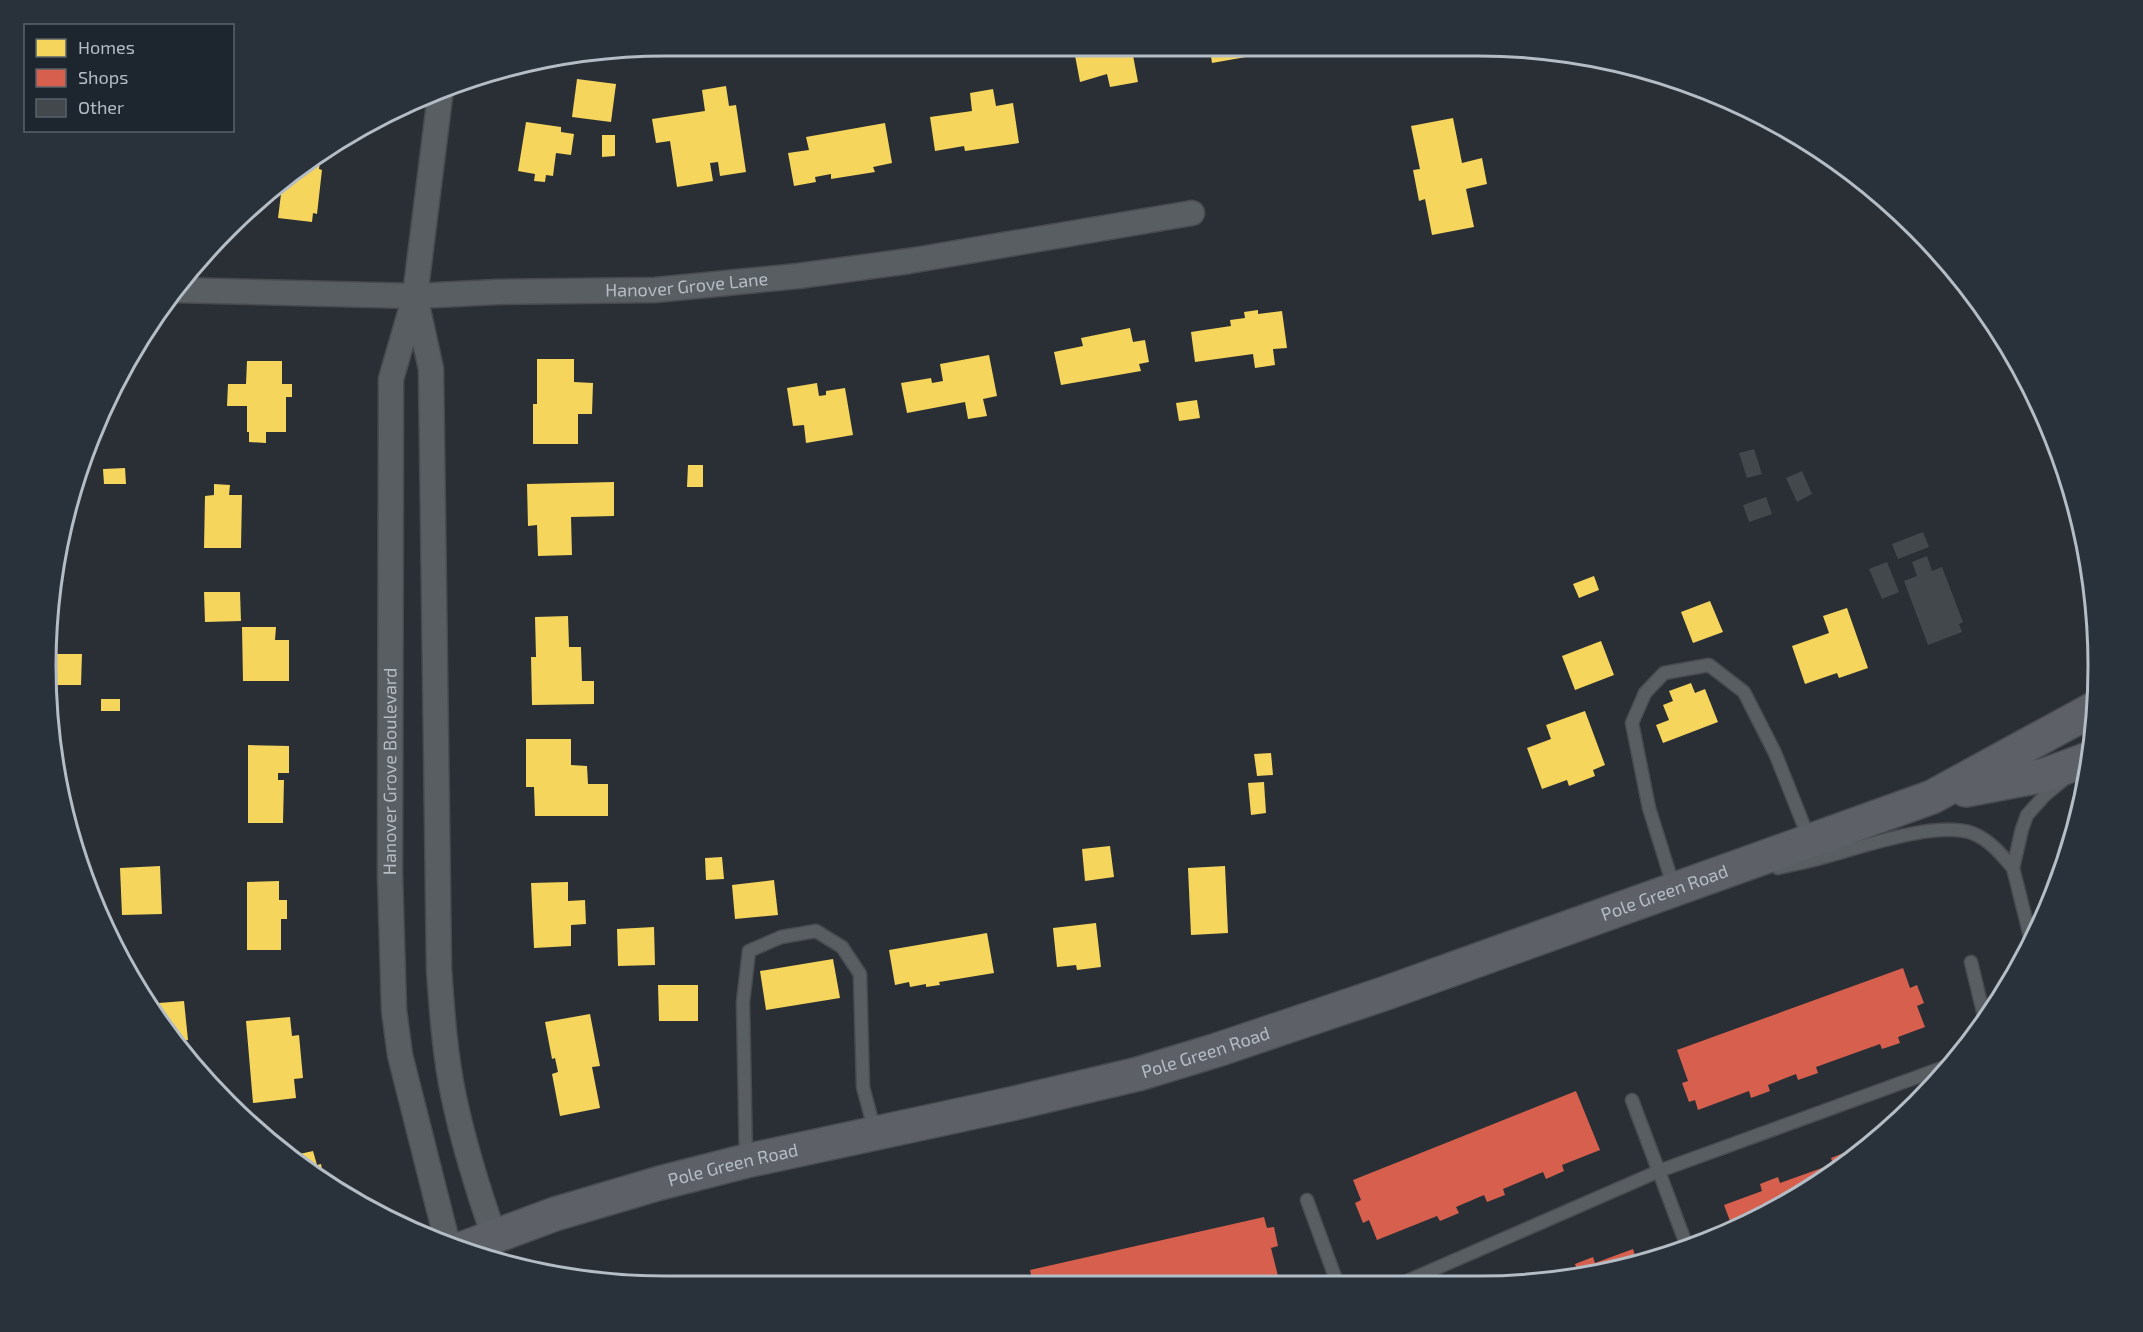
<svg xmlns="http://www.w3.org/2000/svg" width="2143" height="1332" viewBox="0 0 2143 1332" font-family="'Exo 2',sans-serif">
	<rect width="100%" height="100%" fill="#2a2f35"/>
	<g fill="#f6d55c">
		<path d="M 1074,50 L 1132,50 L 1138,82 L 1110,87 L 1107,74 L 1080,82 Z"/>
		<path d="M 1210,50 L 1245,50 L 1246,57 L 1212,63 Z"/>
		<path d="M 577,79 L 616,84 L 611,122 L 572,117 Z"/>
		<path d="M 726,86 L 729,106 L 736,105 L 746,172 L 720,176 L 718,162 L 710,163 L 713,181 L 677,187 L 670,141 L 656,143 L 652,119 L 705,111 L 702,90 Z"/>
		<path d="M 993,89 L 996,106 L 1013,103 L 1019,143 L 965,151 L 964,146 L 935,151 L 930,117 L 972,111 L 970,93 Z"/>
		<path d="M 1453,118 L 1462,163 L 1482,158 L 1487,184 L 1466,189 L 1474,227 L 1432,235 L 1425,199 L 1419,201 L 1413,170 L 1420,169 L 1411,126 Z"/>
		<path d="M 526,122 L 561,127 L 561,132 L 574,134 L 571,155 L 556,153 L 553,176 L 546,175 L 545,182 L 534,181 L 535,174 L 518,171 Z"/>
		<path d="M 885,123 L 892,163 L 873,167 L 875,172 L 831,179 L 831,174 L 815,177 L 816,182 L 794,186 L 788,153 L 809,150 L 806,137 Z"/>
		<path d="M 602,135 L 615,135 L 615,156 L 602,157 Z"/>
		<path d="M 321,153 L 319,169 L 322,170 L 317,214 L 313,213 L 312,222 L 278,218 L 283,178 Z"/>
		<path d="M 1258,310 L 1258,314 L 1282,311 L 1287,348 L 1273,349 L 1275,365 L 1255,368 L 1253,354 L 1195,362 L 1191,332 L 1231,326 L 1230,320 L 1245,318 L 1244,312 Z"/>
		<path d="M 1130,328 L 1133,342 L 1145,340 L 1149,362 L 1139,364 L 1141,371 L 1061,385 L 1054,352 L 1083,346 L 1081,338 Z"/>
		<path d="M 989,355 L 997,396 L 983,399 L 987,416 L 968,419 L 965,402 L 907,413 L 901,383 L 931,378 L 932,383 L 943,381 L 940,364 Z"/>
		<path d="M 537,359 L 574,359 L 574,382 L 593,383 L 592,414 L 578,414 L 578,444 L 533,444 L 533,404 L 537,404 Z"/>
		<path d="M 247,361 L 282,361 L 282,384 L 292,384 L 292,397 L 286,397 L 286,432 L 266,432 L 266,443 L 249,442 L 249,432 L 247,432 L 247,406 L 227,406 L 228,384 L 246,384 Z"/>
		<path d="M 817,383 L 819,396 L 826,395 L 826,391 L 845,388 L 853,435 L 806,443 L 804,425 L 793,426 L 787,388 Z"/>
		<path d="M 1197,400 L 1200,418 L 1179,421 L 1176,403 Z"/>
		<path d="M 688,465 L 703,465 L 703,487 L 687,487 Z"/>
		<path d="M 125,468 L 126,484 L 104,484 L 103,469 Z"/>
		<path d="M 614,482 L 614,516 L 571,517 L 572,555 L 538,556 L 537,525 L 528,526 L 527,484 Z"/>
		<path d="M 214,484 L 230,485 L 229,495 L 242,495 L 241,548 L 204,548 L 205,496 L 214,495 Z"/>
		<path d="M 1594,576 L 1599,590 L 1579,598 L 1573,584 Z"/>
		<path d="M 204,592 L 240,592 L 241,621 L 205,622 Z"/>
		<path d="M 1710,601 L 1723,632 L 1693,643 L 1681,612 Z"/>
		<path d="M 1847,608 L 1868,668 L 1839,678 L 1837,673 L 1805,684 L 1792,646 L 1829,633 L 1823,616 Z"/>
		<path d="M 568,616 L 569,647 L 581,647 L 582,681 L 594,681 L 594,704 L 532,705 L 531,657 L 536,657 L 535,617 Z"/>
		<path d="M 242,627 L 276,627 L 275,640 L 289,640 L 289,681 L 243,681 Z"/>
		<path d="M 1601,641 L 1614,675 L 1575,690 L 1562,656 Z"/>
		<path d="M 46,654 L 82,654 L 81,685 L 46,685 Z"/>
		<path d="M 1691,683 L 1695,693 L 1705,689 L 1718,722 L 1663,743 L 1656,725 L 1669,720 L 1663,705 L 1673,701 L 1669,691 Z"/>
		<rect x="101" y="699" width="19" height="12"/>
		<path d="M 1585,711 L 1605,765 L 1593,770 L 1595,776 L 1569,786 L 1567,780 L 1542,789 L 1527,748 L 1551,739 L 1546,725 Z"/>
		<path d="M 526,739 L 571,739 L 571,765 L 587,766 L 588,784 L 608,784 L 608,816 L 535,816 L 534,787 L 526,787 Z"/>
		<path d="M 248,745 L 289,746 L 289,773 L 278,773 L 278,780 L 284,780 L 283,823 L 248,823 Z"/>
		<path d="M 1271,753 L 1273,775 L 1257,776 L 1254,754 Z"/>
		<path d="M 1264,782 L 1266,813 L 1251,815 L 1248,783 Z"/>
		<path d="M 1110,846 L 1114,877 L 1085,881 L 1082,849 Z"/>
		<path d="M 722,857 L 724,879 L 706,880 L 705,858 Z"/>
		<path d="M 160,866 L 162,914 L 122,915 L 120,868 Z"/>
		<path d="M 1225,866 L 1228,933 L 1191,935 L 1188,868 Z"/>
		<path d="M 774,880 L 778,915 L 735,919 L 732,885 Z"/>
		<path d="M 279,881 L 279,900 L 287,900 L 287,919 L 281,919 L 281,950 L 247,950 L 247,882 Z"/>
		<path d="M 568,882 L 568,901 L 585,900 L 586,924 L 571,925 L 571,946 L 534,948 L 531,883 Z"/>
		<path d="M 1096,923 L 1101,967 L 1077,970 L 1076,965 L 1057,967 L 1053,928 Z"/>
		<path d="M 654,927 L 655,965 L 618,966 L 617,929 Z"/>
		<path d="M 987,933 L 994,973 L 939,982 L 940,985 L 926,987 L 926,984 L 910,987 L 909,982 L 895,985 L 889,950 Z"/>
		<path d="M 833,959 L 840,998 L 766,1010 L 760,971 Z"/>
		<path d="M 658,985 L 698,985 L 698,1021 L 659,1021 Z"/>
		<path d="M 184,1001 L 188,1040 L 175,1042 L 146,1004 Z"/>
		<path d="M 590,1014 L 600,1066 L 592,1067 L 600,1108 L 560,1116 L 552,1074 L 558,1072 L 555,1058 L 552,1059 L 545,1022 Z"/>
		<path d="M 290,1017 L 292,1036 L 299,1035 L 303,1078 L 294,1079 L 296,1098 L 253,1103 L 246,1021 Z"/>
		<path d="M 313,1151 L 317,1165 L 321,1164 L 324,1180 L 286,1157 Z"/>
	</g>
	<g fill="#d6604d">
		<path d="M 1903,968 L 1910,988 L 1917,985 L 1924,1003 L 1917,1006 L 1925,1027 L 1898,1037 L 1900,1043 L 1882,1049 L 1880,1044 L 1816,1067 L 1818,1073 L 1798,1080 L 1796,1074 L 1768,1085 L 1770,1091 L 1751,1098 L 1749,1091 L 1698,1110 L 1695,1100 L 1689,1102 L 1682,1083 L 1688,1081 L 1677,1050 Z"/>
		<path d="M 1576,1091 L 1600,1150 L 1562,1165 L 1564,1171 L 1546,1179 L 1543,1172 L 1503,1189 L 1505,1195 L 1487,1202 L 1484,1195 L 1456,1207 L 1459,1213 L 1440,1221 L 1437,1216 L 1377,1240 L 1369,1220 L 1363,1223 L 1355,1203 L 1361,1200 L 1353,1180 Z"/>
		<path d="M 1849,1151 L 1851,1158 L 1787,1204 L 1733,1229 L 1724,1205 L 1762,1191 L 1760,1184 L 1778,1177 L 1780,1183 L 1833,1164 L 1831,1158 Z"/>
		<path d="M 1264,1217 L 1267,1228 L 1274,1227 L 1278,1246 L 1271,1248 L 1279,1280 L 1261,1285 L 1033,1284 L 1030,1270 Z"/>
		<path d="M 1633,1249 L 1637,1262 L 1559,1277 L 1577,1270 L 1575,1264 L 1593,1257 L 1595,1263 Z"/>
	</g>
	<g fill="#43484d">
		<path d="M 1754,449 L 1762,474 L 1747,478 L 1739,453 Z"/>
		<path d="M 1802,471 L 1812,494 L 1797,502 L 1786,478 Z"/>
		<path d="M 1766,497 L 1772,514 L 1749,522 L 1743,505 Z"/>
		<path d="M 1923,532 L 1929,547 L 1898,559 L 1892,544 Z"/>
		<path d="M 1927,556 L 1932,571 L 1942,567 L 1963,622 L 1959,624 L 1962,632 L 1928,645 L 1904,581 L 1917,576 L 1912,562 Z"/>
		<path d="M 1887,562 L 1899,592 L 1882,599 L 1869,569 Z"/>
	</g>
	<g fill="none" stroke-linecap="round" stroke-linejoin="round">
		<defs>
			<g id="lane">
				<path d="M 1778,868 C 1795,864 1812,861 1828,856 C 1864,846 1936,821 1972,833 C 1990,840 2001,854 2013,868"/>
				<path d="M 1674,888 L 1649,808 L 1632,723 L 1645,693 L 1664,673 L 1709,665 L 1744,692 L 1775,753 L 1810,841"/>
				<path d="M 2032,944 L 2013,868 L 2022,829 L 2027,815 L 2045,795 L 2062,781"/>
				<path d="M 1971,962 L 1985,1020"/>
				<path d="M 1632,1100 L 1688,1249"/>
				<path d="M 746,1159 L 743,1002 L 749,951 L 781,937 L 816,931 L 842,947 L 860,974 L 863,1087 L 875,1132"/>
				<path d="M 1307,1200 L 1338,1285"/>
				<path d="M 1398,1285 L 1659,1171 L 1950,1065"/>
			</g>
			<g id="street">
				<path id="s1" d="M 175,290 L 415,296 L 497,292 L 655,290 L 798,276 L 909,261 L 1192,213"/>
				<path d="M 415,296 L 441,88"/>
				<path id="s2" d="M 448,1245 L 400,1055 L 394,1010 L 390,875 L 391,379 L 415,296 L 431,369 L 439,969 C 442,1012 445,1056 454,1098 C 464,1145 478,1190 494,1236"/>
			</g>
			<g id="secondary">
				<path d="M 1966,790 L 2045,775 L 2088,759"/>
				<path id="s3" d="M 461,1249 L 555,1214 L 660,1183 L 746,1161 L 1011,1104 L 1138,1074 L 1217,1050 L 1386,993 L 1932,797 L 2097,707"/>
			</g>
		</defs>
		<use href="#lane" stroke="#484b4f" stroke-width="15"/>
		<use href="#street" stroke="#484b4f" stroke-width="27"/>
		<use href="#secondary" stroke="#484b4f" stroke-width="36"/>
		<use href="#lane" stroke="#595e62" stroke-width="12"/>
		<use href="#street" stroke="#595e62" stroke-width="24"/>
		<use href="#secondary" stroke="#5d6167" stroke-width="33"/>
	</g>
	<g text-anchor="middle" stroke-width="6" stroke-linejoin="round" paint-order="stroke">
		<g font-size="18" fill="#b4bcc5" stroke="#1d262e">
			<text dy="6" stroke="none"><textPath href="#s1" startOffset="512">Hanover Grove Lane</textPath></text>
			<text dy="6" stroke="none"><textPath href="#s2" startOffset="480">Hanover Grove Boulevard</textPath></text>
			<text dy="6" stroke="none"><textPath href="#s3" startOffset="1257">Pole Green Road</textPath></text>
			<text dy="6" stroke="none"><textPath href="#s3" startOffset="771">Pole Green Road</textPath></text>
			<text dy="6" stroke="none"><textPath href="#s3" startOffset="285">Pole Green Road</textPath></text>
		</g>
	</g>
	<path d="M0 0H2143V1332H0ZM666 56H1478A610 610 0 0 1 2088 666V666A610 610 0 0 1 1478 1276H666A610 610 0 0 1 56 666V666A610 610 0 0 1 666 56Z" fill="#29323a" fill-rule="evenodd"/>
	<path fill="none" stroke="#b4bcc5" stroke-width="3" d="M666 56H1478A610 610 0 0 1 2088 666V666A610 610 0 0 1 1478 1276H666A610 610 0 0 1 56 666V666A610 610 0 0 1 666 56Z"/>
	<rect x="24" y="24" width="210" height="108" fill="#1d262e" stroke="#59626a" stroke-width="1.5"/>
	<rect x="36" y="39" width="30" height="18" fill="#f6d55c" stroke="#59626a" stroke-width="1.5"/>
	<text x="78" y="54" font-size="18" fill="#b4bcc5">Homes</text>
	<rect x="36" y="69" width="30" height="18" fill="#d6604d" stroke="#59626a" stroke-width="1.5"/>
	<text x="78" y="84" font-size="18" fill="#b4bcc5">Shops</text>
	<rect x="36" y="99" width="30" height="18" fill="#43484d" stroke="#59626a" stroke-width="1.5"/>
	<text x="78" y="114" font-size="18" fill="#b4bcc5">Other</text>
</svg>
